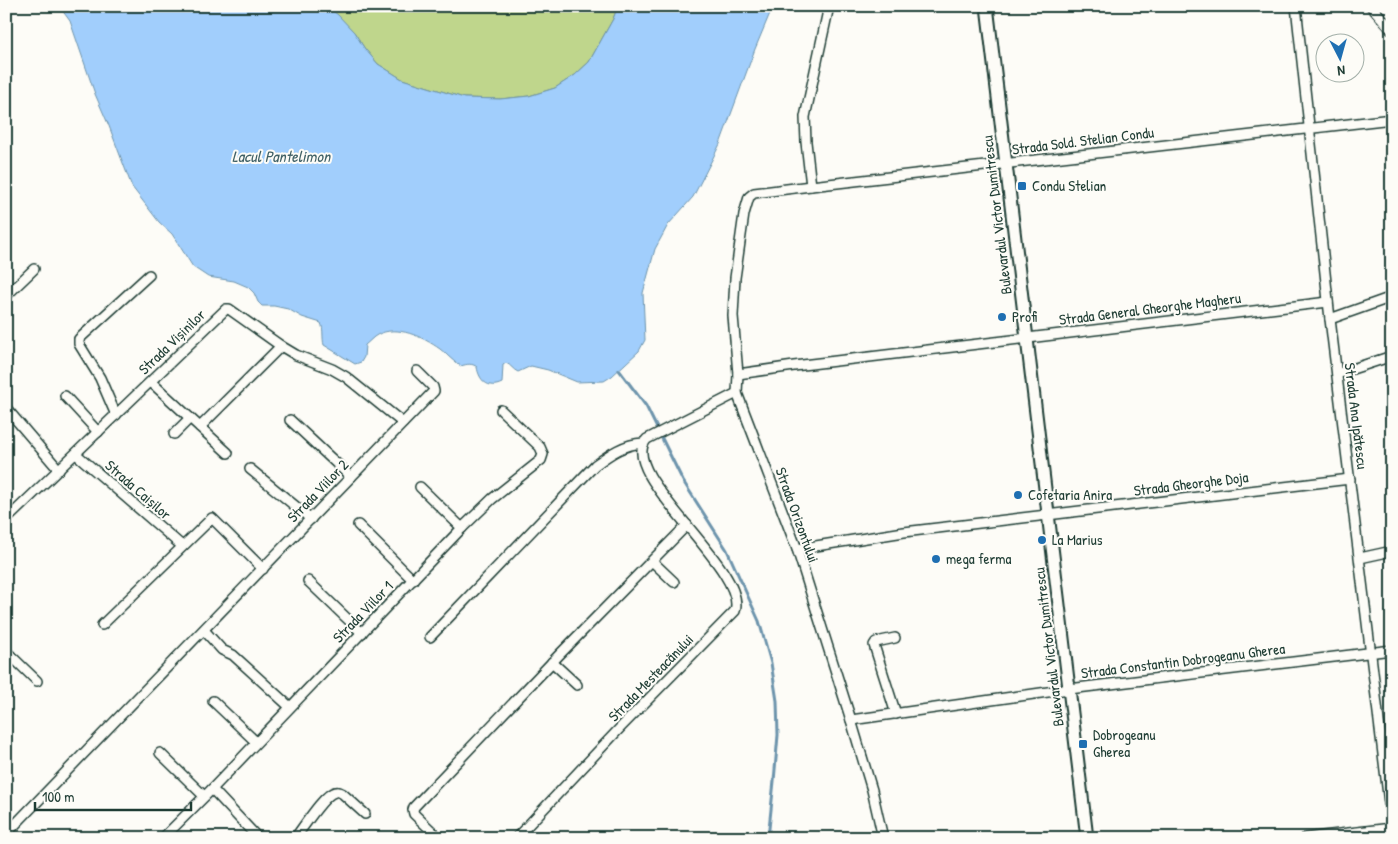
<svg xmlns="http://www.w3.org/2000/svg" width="1398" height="844" viewBox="0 0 1398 844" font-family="'Patrick Hand',sans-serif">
	<rect width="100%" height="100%" fill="#fdfcf7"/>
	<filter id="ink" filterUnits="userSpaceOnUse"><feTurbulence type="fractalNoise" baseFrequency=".02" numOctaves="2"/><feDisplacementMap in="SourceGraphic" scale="10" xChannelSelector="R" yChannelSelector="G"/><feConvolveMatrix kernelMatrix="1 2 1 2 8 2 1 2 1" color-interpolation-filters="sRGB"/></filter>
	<g filter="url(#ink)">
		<path fill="#bfd68c" stroke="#6f8a60" d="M 327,6 L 618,6 L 613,19 L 589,62 L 575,75 L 555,88 L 529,96 L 500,99 L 464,98 L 402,79 L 378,64 L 365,49 L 354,32 Z"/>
		<path fill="#a1cefc" stroke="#6d94ac" d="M 59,6 L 327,6 L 338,15 L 354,32 L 365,49 L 378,64 L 402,79 L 464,98 L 500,99 L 529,96 L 555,88 L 575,75 L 589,62 L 613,19 L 618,6 L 773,6 L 755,49 L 720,144 L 693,197 L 668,225 L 655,249 L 643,293 L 645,340 L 639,351 L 612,376 L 604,381 L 577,382 L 548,370 L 531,366 L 518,372 C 513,370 511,365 506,363 L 503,365 L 502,383 C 488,390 479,380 477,367 C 472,363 467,364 461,366 C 453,362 447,354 440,349 C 423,337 397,324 377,335 C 373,337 369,342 365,345 L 364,357 L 361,362 L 355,364 L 324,345 C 322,338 324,330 321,323 L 302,317 L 288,309 L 274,306 L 262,306 L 258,302 L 254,293 L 248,287 L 234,281 L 208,277 L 193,267 L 172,234 L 159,222 L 132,187 L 109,126 L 95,94 L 70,21 Z"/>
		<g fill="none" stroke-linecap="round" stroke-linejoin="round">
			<path stroke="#6d94ac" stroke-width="3" d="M 619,370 L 646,406 L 683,481 L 727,550 L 759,621 L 771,663 L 777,701 L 778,735 L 774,781 L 768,838"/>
			<defs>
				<g id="minor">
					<path d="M 1296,6 L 1330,319 L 1392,828"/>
					<path d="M 1371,6 L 1392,30"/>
					<path d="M 811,186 L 806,142 L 805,117 L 829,6"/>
					<path d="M 6,296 L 34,269"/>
					<path d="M 1330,319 L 1392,297"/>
					<path d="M 738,374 L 794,366 L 1328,302"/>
					<path d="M 1337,374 L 1392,356"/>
					<path d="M 151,382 L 228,453"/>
					<path d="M 65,396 L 98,432"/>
					<path d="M 6,408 L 59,470"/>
					<path d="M 116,415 L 100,378 L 79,344 L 79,339 L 149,275"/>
					<path d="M 290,420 L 351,477"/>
					<path d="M 200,427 L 281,346"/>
					<path d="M 174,434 L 190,418"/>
					<path d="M 76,454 L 182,546"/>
					<path d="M 250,469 L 311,519"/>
					<path d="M 420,487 L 462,528"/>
					<path d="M 6,520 L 226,309 L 229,309 L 281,346 L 296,355 L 332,369 L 346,377 L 403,423"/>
					<path d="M 358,525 L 413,580"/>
					<path d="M 797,549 L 904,532 L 1350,479"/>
					<path d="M 1360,558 L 1392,551"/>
					<path d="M 652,561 L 674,582"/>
					<path d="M 308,581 L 362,633"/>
					<path d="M 102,625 L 212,518 L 263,569"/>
					<path d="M 204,630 L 222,650 L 233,655 L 290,707"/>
					<path d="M 430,637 L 595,465 C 610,454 624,444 643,443"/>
					<path d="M 895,638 L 876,642 L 874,645 L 896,714"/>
					<path d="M 6,651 L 37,681"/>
					<path d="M 552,662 L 577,685"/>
					<path d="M 213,701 L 256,742"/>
					<path d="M 851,720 L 1069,689 L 1392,650"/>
					<path d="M 160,753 L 204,796"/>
					<path d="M 212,789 L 258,838"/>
					<path d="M 6,834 L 434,391 L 433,387 L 417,371"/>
					<path d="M 163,838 L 212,789 L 462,528 L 492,499 L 541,460 L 543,454 L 540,447 L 501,410"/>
					<path d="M 295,838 C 303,828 324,794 335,792 C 339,791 340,792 343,794 L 365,814"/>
					<path d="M 439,838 L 414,814 L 413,810 L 414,807 L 559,655 L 687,525"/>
					<path d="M 516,838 L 621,727 L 735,611 C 749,569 614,472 647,439 L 737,393"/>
					<path d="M 883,838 L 872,790 L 851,720 L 797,549 L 737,393 L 738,374 L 733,316 L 735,278 L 744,214 L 749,197 L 754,193 L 811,186 L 1392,119"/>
					<path d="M 1305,838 L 1392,828"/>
				</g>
				<path id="tertiary" d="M 987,6 L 1087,838"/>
			</defs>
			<use href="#minor" stroke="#1f3d34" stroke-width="12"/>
			<use href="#tertiary" stroke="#1f3d34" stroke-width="15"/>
			<use href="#minor" stroke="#fdfcf7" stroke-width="9"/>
			<use href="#tertiary" stroke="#fdfcf7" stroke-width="11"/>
		</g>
	</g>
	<g fill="#1f6fb2" stroke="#fdfcf7" stroke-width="2">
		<rect x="1017" y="181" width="10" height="10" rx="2.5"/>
		<circle cx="1002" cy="317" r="5"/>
		<circle cx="1018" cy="495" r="5"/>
		<circle cx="1042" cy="540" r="5"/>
		<circle cx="936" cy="559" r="5"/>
		<rect x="1078" y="739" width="10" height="10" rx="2.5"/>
	</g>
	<g text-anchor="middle" stroke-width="4" stroke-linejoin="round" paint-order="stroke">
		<g font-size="15" fill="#1f3d34" stroke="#fdfcf7">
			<text transform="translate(1083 141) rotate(-7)" y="5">Strada Sold. Stelian Condu</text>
			<text transform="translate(997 215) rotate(-97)" y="5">Bulevardul Victor Dumitrescu</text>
			<text transform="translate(1150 309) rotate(-7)" y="5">Strada General Gheorghe Magheru</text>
			<text transform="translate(172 342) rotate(-44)" y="5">Strada Vișinilor</text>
			<text transform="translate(1356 416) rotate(83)" y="5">Strada Ana Ipătescu</text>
			<text transform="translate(1191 484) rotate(-7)" y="5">Strada Gheorghe Doja</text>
			<text transform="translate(138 490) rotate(41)" y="5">Strada Caișilor</text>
			<text transform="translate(318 491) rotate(-46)" y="5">Strada Viilor 2</text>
			<text transform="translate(797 515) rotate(70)" y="5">Strada Orizontului</text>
			<text transform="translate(363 612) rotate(-46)" y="5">Strada Viilor 1</text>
			<text transform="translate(1049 647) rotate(-97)" y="5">Bulevardul Victor Dumitrescu</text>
			<text transform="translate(1183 661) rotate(-7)" y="5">Strada Constantin Dobrogeanu Gherea</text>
			<text transform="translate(651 678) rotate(-46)" y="5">Strada Mesteacănului</text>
		</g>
		<g font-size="15" fill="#1f3d34" stroke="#fdfcf7" text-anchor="start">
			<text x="1032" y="191">Condu Stelian</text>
			<text x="1012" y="322">Profi</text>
			<text x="1028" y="500">Cofetaria Anira</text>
			<text x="1052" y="545">La Marius</text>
			<text x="946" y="564">mega ferma</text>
			<text x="1093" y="740">Dobrogeanu<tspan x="1093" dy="17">Gherea</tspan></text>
		</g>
		<g font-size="16" font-style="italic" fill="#406166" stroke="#fdfcf7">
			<text x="281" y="162">Lacul Pantelimon</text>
		</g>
	</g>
	<rect width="1398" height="844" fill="none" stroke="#fdfcf7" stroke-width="25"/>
	<rect x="12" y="12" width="1373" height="819" fill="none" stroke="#1f3d34" stroke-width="2" filter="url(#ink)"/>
	<g transform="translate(1340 58) rotate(174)"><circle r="24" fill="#fdfcf7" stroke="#a4b0a9"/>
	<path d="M0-4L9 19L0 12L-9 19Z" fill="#1f6fb2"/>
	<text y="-8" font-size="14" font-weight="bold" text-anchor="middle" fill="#1f3d34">N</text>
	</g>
	<path d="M35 802v8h156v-8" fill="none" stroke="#1f3d34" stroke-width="2.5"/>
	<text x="42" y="802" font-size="15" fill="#1f3d34" stroke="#fdfcf7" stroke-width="4" paint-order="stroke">100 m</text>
</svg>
